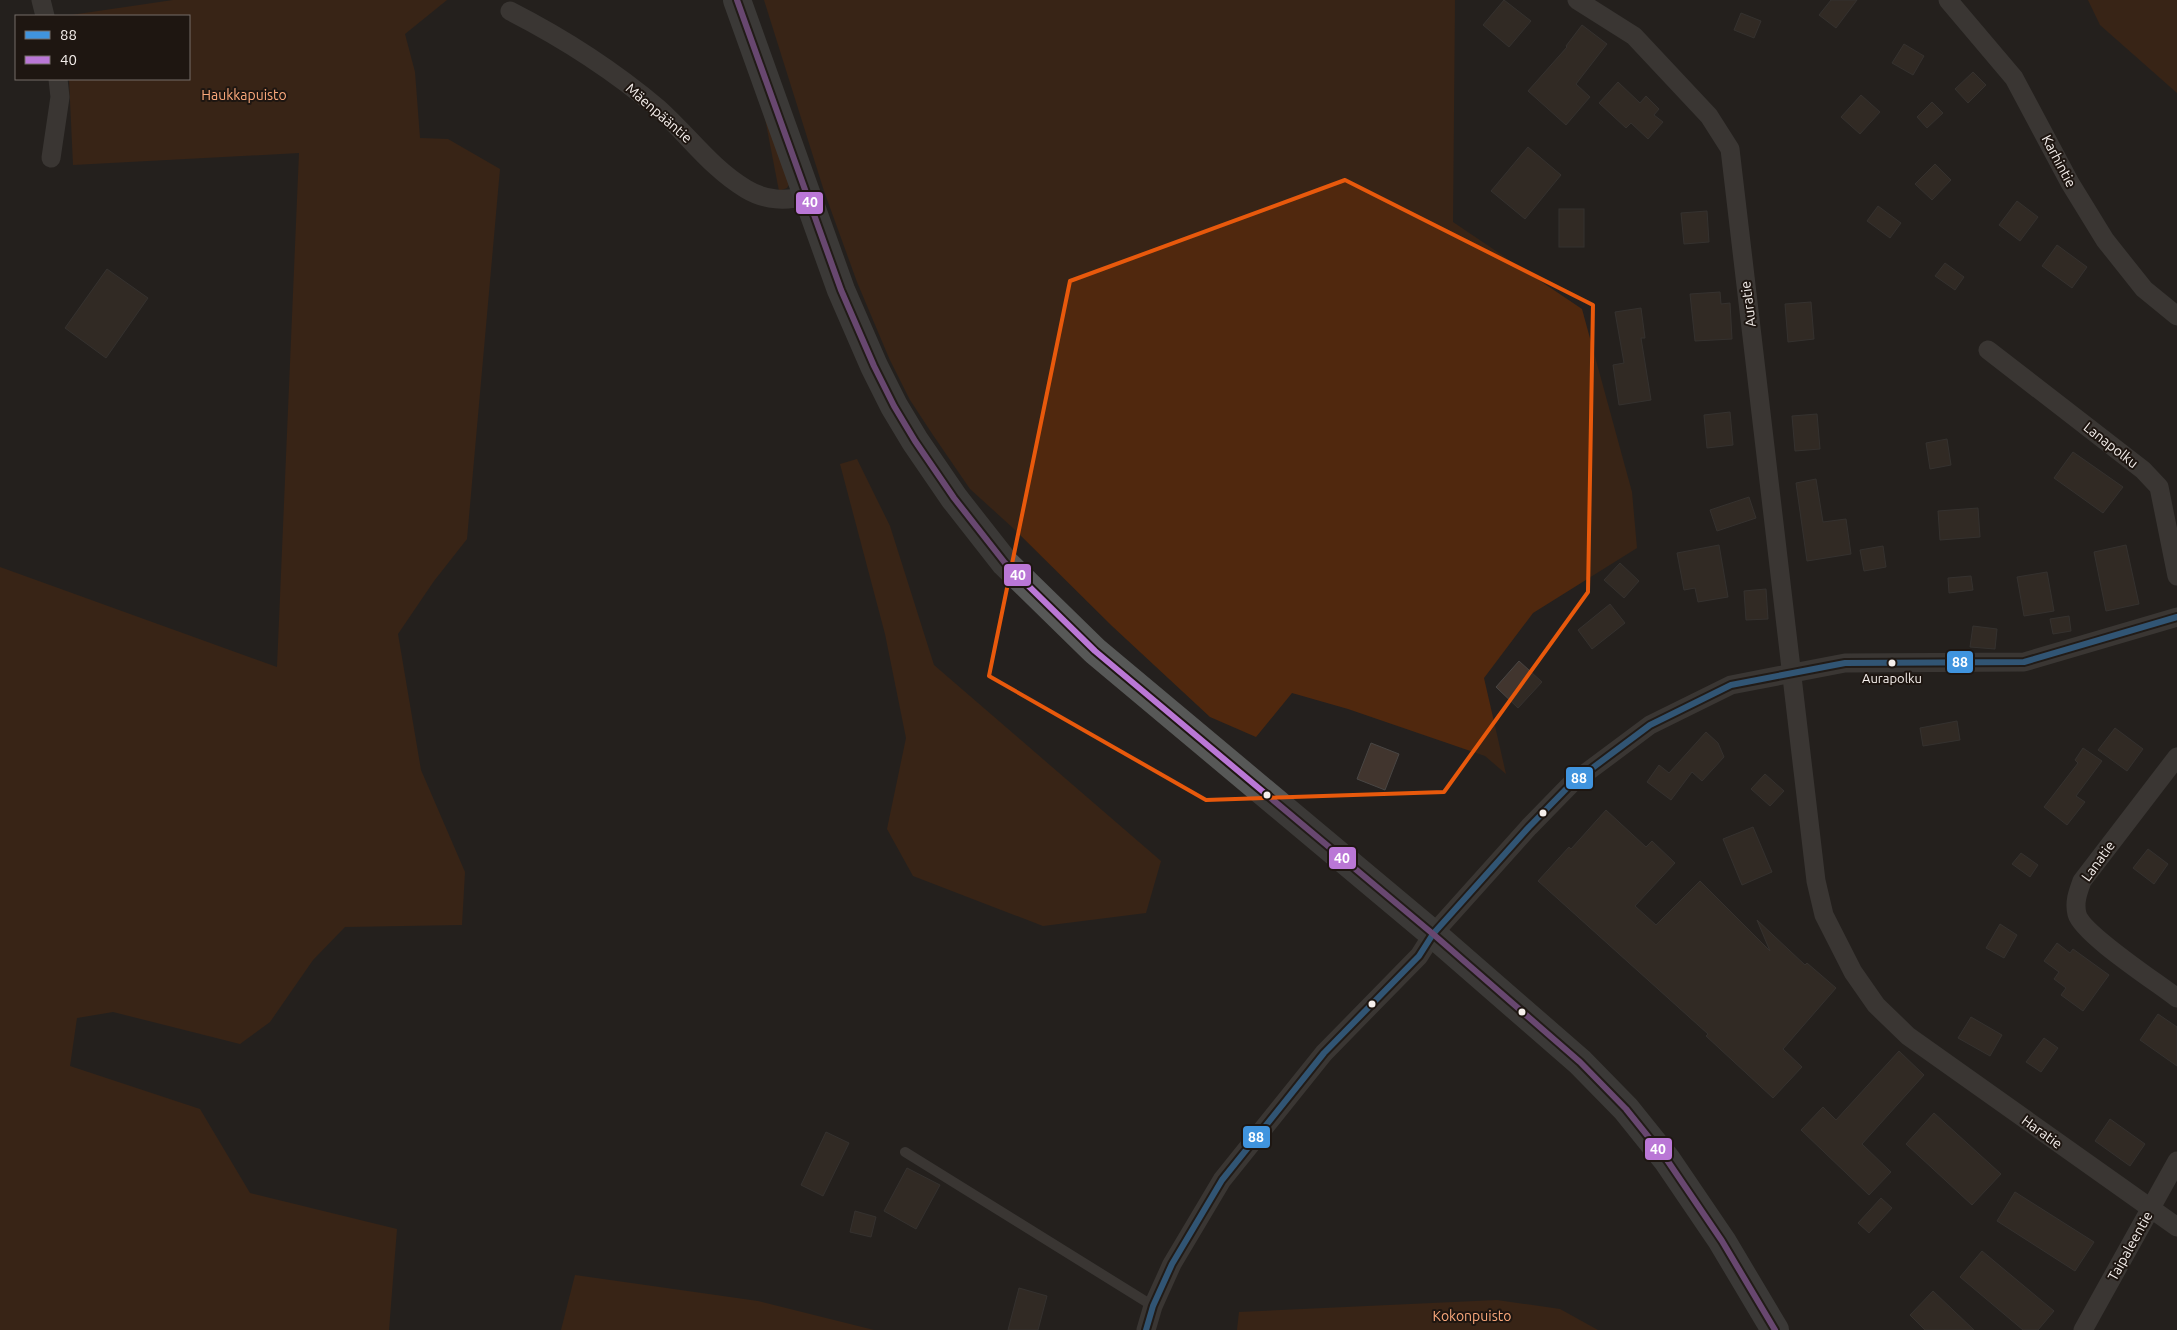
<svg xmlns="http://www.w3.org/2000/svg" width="2177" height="1330" viewBox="0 0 2177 1330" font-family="Ubuntu,sans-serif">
	<rect width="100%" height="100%" fill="#24201e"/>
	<g fill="#50280e">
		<path d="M 173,0 L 447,0 L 405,34 L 415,72 L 420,138 L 448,139 L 500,169 L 467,539 L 434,581 L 398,634 L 421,770 L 465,872 L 462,925 L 345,927 L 313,960 L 270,1022 L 240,1044 L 113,1012 L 77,1018 L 70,1066 L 200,1109 L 250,1193 L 397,1229 L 389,1330 L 0,1330 L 0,567 L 277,667 L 299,153 L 73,165 L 69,79 L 189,79 L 189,16 L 64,16 Z"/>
		<path d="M 764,0 L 1455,0 L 1453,222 L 1582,309 L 1632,492 L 1637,548 L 1533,613 L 1484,678 L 1506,774 L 1485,756 L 1348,709 L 1292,693 L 1256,737 L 1210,717 L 1112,626 L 1013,528 L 970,489 L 933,435 L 910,400 L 889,358 L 857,282 L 824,191 Z"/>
		<path d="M 2088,0 L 2177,0 L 2177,93 L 2100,25 Z"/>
		<path d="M 764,113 L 791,181 L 787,188 L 779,191 Z"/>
		<path d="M 857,459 L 890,526 L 934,665 L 1161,861 L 1146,913 L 1043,926 L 913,876 L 887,829 L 906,738 L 885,634 L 840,464 Z"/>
		<path d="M 575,1275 L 758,1301 L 874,1330 L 561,1330 Z"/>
		<path d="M 1497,1300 L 1560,1309 L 1598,1330 L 1237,1330 L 1239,1312 Z"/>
	</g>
	<g fill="#41352e" stroke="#494644">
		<path d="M 1504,0 L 1531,21 L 1509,47 L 1483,25 Z"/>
		<path d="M 1831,0 L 1857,0 L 1836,28 L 1819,15 Z"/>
		<path d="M 1741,13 L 1761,21 L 1754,38 L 1734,30 Z"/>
		<path d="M 1582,25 L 1607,44 L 1576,84 L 1590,97 L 1566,125 L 1528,91 L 1567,47 L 1566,46 Z"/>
		<path d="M 1904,44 L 1924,56 L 1913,75 L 1892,63 Z"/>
		<path d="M 1973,72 L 1986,85 L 1968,103 L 1955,89 Z"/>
		<path d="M 1618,82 L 1640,103 L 1646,96 L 1659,109 L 1654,115 L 1663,122 L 1648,139 L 1631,123 L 1626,128 L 1599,103 Z"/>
		<path d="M 1861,95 L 1880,112 L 1860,134 L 1841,117 Z"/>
		<path d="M 1932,102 L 1943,113 L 1927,128 L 1917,117 Z"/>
		<path d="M 1528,147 L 1561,175 L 1525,219 L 1491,191 Z"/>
		<path d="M 1935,164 L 1951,180 L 1932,200 L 1915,184 Z"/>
		<path d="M 2017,201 L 2038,217 L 2020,241 L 1999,225 Z"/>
		<path d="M 1878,206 L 1901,223 L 1890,238 L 1867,221 Z"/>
		<rect x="1559" y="209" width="25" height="38"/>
		<path d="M 1707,211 L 1709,242 L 1684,244 L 1681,213 Z"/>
		<path d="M 2057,245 L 2087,267 L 2072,288 L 2042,266 Z"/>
		<path d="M 1945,263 L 1964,277 L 1955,290 L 1935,276 Z"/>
		<path d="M 107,269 L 148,298 L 106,358 L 65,328 Z"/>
		<path d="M 1720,292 L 1721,304 L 1730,303 L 1732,339 L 1695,341 L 1690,294 Z"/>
		<path d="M 1811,302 L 1814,339 L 1788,342 L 1785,304 Z"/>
		<path d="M 1641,308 L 1645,338 L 1641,338 L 1651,400 L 1619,405 L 1613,365 L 1624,363 L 1615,312 Z"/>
		<path d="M 1730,412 L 1733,445 L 1707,448 L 1704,415 Z"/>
		<path d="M 1817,414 L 1820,449 L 1795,451 L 1792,416 Z"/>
		<path d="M 1947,439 L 1951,465 L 1930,469 L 1926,443 Z"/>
		<path d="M 2073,452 L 2123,487 L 2103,513 L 2054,478 Z"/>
		<path d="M 1816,479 L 1823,522 L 1846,519 L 1851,554 L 1807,561 L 1796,483 Z"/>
		<path d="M 1749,497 L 1756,518 L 1717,531 L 1710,510 Z"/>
		<path d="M 1978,508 L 1980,537 L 1940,540 L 1938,511 Z"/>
		<path d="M 1719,545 L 1728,597 L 1698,602 L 1695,588 L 1684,590 L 1677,553 Z"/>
		<path d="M 2126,545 L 2139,604 L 2106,611 L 2094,552 Z"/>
		<path d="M 1883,546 L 1886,567 L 1864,571 L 1860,550 Z"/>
		<path d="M 1620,563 L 1639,581 L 1624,598 L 1604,580 Z"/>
		<path d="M 2047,572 L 2054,611 L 2024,616 L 2017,577 Z"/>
		<path d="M 1971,576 L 1973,590 L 1949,593 L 1948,578 Z"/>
		<path d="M 1766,589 L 1768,619 L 1746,620 L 1744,591 Z"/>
		<path d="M 1610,604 L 1625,623 L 1592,649 L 1578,630 Z"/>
		<path d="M 2069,616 L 2071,631 L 2053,634 L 2050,619 Z"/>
		<path d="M 1973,626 L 1997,629 L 1995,649 L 1970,647 Z"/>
		<path d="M 1519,661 L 1542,682 L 1518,708 L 1496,687 Z"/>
		<path d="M 1957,721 L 1960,740 L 1923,746 L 1920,728 Z"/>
		<path d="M 2115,728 L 2143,749 L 2127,771 L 2098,750 Z"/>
		<path d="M 1706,732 L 1718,743 L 1724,757 L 1702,781 L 1692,772 L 1671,800 L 1647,782 L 1659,765 L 1669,773 Z"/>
		<path d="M 1371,743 L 1399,754 L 1385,790 L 1357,779 Z"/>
		<path d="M 2083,748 L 2102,761 L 2076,796 L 2085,802 L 2067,825 L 2044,807 L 2078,763 L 2075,760 Z"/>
		<path d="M 1765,774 L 1784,791 L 1770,806 L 1751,789 Z"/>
		<path d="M 1606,810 L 1646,847 L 1652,841 L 1675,863 L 1635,906 L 1656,925 L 1700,881 L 1770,951 L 1757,920 L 1805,965 L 1807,963 L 1836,988 L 1783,1049 L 1802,1067 L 1773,1098 L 1706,1036 L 1708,1034 L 1538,881 L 1569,847 L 1571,849 Z"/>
		<path d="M 1753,827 L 1772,872 L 1742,885 L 1723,839 Z"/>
		<path d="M 2148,849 L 2168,864 L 2154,884 L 2133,868 Z"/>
		<path d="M 2021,853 L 2038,865 L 2030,877 L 2012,864 Z"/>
		<path d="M 2000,924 L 2017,935 L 2004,958 L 1986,948 Z"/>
		<path d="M 2057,943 L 2070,953 L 2073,949 L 2109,975 L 2083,1011 L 2061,995 L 2066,988 L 2054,979 L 2059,972 L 2044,961 Z"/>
		<path d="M 2158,1014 L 2177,1027 L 2177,1066 L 2140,1040 Z"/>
		<path d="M 1971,1017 L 2002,1035 L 1990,1056 L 1958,1038 Z"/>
		<path d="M 2044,1038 L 2058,1048 L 2041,1072 L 2026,1062 Z"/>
		<path d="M 1899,1051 L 1924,1075 L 1862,1144 L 1891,1172 L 1869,1195 L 1801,1130 L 1823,1107 L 1836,1120 Z"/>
		<path d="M 1934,1113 L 2001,1174 L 1972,1205 L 1906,1144 Z"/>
		<path d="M 2110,1119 L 2145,1144 L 2130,1166 L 2095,1141 Z"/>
		<path d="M 826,1132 L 849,1143 L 823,1196 L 801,1185 Z"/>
		<path d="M 907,1168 L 940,1185 L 916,1229 L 884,1211 Z"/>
		<path d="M 2015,1192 L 2094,1242 L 2075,1271 L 1997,1221 Z"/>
		<path d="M 1881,1198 L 1892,1208 L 1869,1233 L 1858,1223 Z"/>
		<path d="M 855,1211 L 876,1217 L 871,1237 L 850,1232 Z"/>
		<path d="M 1982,1251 L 2054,1311 L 2038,1330 L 2023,1330 L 1960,1277 Z"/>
		<path d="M 1019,1288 L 1047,1296 L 1038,1330 L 1008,1330 Z"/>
		<path d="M 1933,1291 L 1974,1330 L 1925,1330 L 1910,1315 Z"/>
	</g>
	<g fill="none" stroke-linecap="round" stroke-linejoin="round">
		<path stroke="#54514f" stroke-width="10" d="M 905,1152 L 1153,1306"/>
		<g stroke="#54514f" stroke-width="19">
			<path d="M 41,0 L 45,16"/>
			<path d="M 1577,0 L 1634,36 L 1709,116 L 1730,149 L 1816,881 L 1824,915 L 1853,972 L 1876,1005 L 1908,1036 L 2177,1227"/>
			<path d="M 1948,0 L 2014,78 L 2070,183 L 2105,240 L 2144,289 L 2177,316"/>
			<path d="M 510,11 C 563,38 614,71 659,109 C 688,135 712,169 746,189 C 766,201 785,201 808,196"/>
			<path d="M 51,158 L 60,97 L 58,79"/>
			<path d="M 1988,350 L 2143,470 L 2159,487 L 2177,576"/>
			<path d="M 2177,757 L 2082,881 C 2078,892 2074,902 2077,914 C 2082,934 2158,983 2177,998"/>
			<path d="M 1146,1330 L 1153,1306 L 1172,1264 L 1222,1180 L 1324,1053 L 1419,956 L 1433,934 L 1529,827 L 1571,784 L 1650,725 L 1731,685 L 1845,663 L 2024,662 L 2177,617"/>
			<path d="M 2083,1330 L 2177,1161"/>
		</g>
		<path stroke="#575857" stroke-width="28" d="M 737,0 L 841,290 L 874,366 L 894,406 L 915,441 L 954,498 L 1005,563 L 1095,651 L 1433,934 L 1580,1062 L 1626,1109 L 1667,1160 L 1722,1241 L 1775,1330"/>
		<defs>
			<path id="bus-1" d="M 1146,1330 L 1153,1306 L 1172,1264 L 1222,1180 L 1324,1053 L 1419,956 L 1433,934 L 1529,827 L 1571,784 L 1650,725 L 1731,685 L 1845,663 L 2024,662 L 2177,617"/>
			<path id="bus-2" d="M 737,0 L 841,290 L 874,366 L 894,406 L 915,441 L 954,498 L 1005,563 L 1095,651 L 1433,934 L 1580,1062 L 1626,1109 L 1667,1160 L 1722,1241 L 1775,1330"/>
		</defs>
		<use href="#bus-1" stroke="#1e1611" stroke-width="10"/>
		<use href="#bus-2" stroke="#1e1611" stroke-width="10"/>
		<use href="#bus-1" stroke="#4094de" stroke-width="6"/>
		<use href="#bus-2" stroke="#ba77d6" stroke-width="6"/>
	</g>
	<path d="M0 0H2177V1330H0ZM 1345,180 L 1593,305 L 1588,592 L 1444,792 L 1206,800 L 989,676 L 1070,281 Z" fill="#24201e" fill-opacity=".55" fill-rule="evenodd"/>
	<path fill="none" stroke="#e8590c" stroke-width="4" stroke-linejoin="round" d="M 1345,180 L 1593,305 L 1588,592 L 1444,792 L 1206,800 L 989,676 L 1070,281 Z"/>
	<g fill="#f5efec" stroke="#1e1611" stroke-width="2">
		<circle cx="1892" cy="663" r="4.5"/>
		<circle cx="1267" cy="795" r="4.5"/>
		<circle cx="1543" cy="813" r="4.5"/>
		<circle cx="1372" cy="1004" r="4.5"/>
		<circle cx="1522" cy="1012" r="4.5"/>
	</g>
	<g text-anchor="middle" stroke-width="4" stroke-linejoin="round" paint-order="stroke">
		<g font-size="13" fill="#f5efec" stroke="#1e1611">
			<text x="1892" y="683">Aurapolku</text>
		</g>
		<g font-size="14" fill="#fca97c" stroke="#1e1611">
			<text x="244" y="100">Haukkapuisto</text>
			<text x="1472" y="1321">Kokonpuisto</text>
		</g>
		<g font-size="14" fill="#f5efec" stroke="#1e1611">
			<text transform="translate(659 113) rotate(41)" y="5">Mäenpääntie</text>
			<text transform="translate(2059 161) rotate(62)" y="5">Karhintie</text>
			<text transform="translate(1748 304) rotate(-97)" y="5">Auratie</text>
			<text transform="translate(2111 445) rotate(38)" y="5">Lanapolku</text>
			<text transform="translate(2098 861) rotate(-54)" y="5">Lanatie</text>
			<text transform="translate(2042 1132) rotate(36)" y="5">Haratie</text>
			<text transform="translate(2130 1246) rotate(-61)" y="5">Taipaleentie</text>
		</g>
	</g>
	<g stroke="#1e1611" stroke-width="2">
		<rect x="795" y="191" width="29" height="24" rx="5" fill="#ba77d6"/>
		<rect x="1003" y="563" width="29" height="24" rx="5" fill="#ba77d6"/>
		<rect x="1946" y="650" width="28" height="24" rx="5" fill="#4094de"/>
		<rect x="1565" y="766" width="29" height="24" rx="5" fill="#4094de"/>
		<rect x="1328" y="846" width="29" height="24" rx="5" fill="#ba77d6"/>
		<rect x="1242" y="1125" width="29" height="24" rx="5" fill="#4094de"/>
		<rect x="1644" y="1137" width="29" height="24" rx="5" fill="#ba77d6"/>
	</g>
	<g font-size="14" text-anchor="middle" font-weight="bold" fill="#fff">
		<text x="810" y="207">40</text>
		<text x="1018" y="580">40</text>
		<text x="1960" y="667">88</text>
		<text x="1579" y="783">88</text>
		<text x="1342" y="863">40</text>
		<text x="1256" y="1142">88</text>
		<text x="1658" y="1154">40</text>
	</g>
	<rect x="15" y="15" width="175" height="65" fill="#1e1611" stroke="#746d69"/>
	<rect x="25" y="31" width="25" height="8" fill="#4094de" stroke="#746d69"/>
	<text x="60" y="40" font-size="15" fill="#f5efec">88</text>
	<rect x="25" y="56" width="25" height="8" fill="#ba77d6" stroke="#746d69"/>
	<text x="60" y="65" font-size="15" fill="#f5efec">40</text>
</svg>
